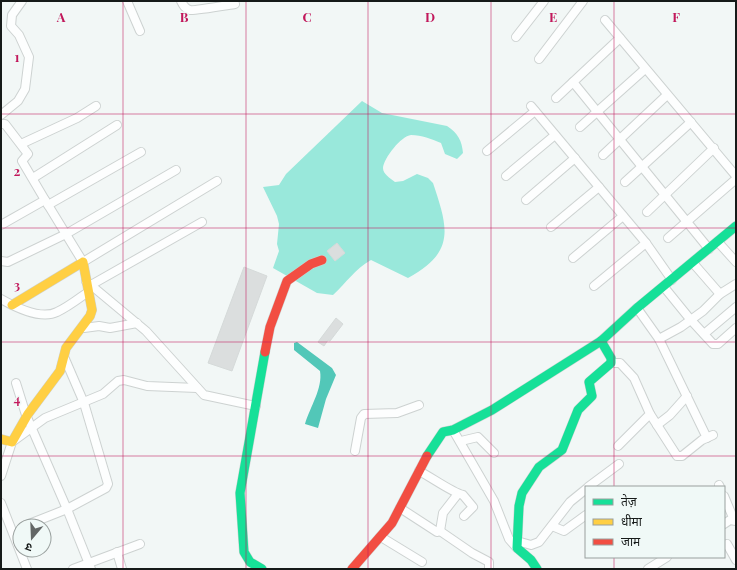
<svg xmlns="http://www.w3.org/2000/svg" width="737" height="570" viewBox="0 0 737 570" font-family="'Playfair Display','Noto Sans Devanagari',serif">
	<rect width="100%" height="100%" fill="#f2f7f6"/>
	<path fill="#99e8db" d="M 362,101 L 382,113 L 447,126 C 458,133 462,141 463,153 L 457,159 L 445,154 L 441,143 C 431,139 422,135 411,135 C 401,136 384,158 383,168 C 383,174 390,178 395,182 L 403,181 L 417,174 L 428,178 L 433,183 C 448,228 456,252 408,278 L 371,260 C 354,270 347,282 333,295 L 317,293 L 273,268 L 279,251 L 277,244 L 279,224 L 277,216 L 263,187 L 279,185 L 286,174 Z"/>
	<path fill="#52c7b8" d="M 297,342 L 332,368 L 336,375 L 326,399 L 318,428 L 305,424 C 310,407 323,388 320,371 L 294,350 L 294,343 Z"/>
	<g fill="#dbdede" stroke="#d5dad9">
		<path d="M 337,243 L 345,253 L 335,261 L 327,251 Z"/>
		<path d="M 244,267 L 267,276 L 232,371 L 208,363 Z"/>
		<path d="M 336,318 L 343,324 L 330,341 L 328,340 L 324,346 L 318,342 Z"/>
	</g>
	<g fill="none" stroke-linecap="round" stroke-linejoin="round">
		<defs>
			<g id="street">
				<path d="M 127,1 L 140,31"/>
				<path d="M 181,1 C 183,5 185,9 190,10 C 193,11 228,5 235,4"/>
				<path d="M 605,20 L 736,176"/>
				<path d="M 516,37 L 544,1"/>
				<path d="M 539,59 L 583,1"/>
				<path d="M 573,82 L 709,249"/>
				<path d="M 556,98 L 620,38"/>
				<path d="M 531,106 L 646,243 L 672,280"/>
				<path d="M 1,115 L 18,101 L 25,89 L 29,57 L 19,35 L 11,26 L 12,15 L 22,1"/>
				<path d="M 1,124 L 5,124 L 28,154 L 22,161 L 45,200"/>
				<path d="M 580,127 L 645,69"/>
				<path d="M 21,144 L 77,118 L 96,106"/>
				<path d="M 487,151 L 535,111"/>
				<path d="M 603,155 L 667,95"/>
				<path d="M 506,176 L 555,135"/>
				<path d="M 33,178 L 117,125"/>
				<path d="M 625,182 L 691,122"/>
				<path d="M 526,200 L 575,158"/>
				<path d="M 48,205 L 141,152"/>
				<path d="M 647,212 L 714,148"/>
				<path d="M 1,225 L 45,200 L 83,262 L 217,181"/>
				<path d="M 551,227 L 599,187"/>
				<path d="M 668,238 L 736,179"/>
				<path d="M 718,242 L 736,262"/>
				<path d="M 573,258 L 623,216"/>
				<path d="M 1,261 L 8,262 L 66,234 L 176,170"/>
				<path d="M 693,263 L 720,294"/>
				<path d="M 86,281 L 146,331 L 204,395 L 256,406"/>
				<path d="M 91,285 L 202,222"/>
				<path d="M 594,286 L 646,243"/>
				<path d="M 664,287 L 690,319 L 713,344 L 718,344 L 736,328"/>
				<path d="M 1,299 C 15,307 41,320 57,312 C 68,307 78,299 88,292"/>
				<path d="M 637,308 L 659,339 L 707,438"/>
				<path d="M 84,328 L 99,326 L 110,328 L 137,323"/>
				<path d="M 704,334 L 736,307"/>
				<path d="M 659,339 L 681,327 L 703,311 L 720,294 L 736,284"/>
				<path d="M 611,363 L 620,363 L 634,378 L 650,414 L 618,446"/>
				<path d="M 16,383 L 26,415 L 67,509 L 91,569"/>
				<path d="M 650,414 L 677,456 L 682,456 L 702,440 L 713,435"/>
				<path d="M 657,425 L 670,415 L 687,396"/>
				<path d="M 453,430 L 494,501 L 509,539 L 517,548"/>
				<path d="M 461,441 L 478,437 L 494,453"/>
				<path d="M 355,451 L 361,418 L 364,414 L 397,413 L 419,405"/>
				<path d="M 419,471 C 431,477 453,493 463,495 L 473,507 L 464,516"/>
				<path d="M 1,476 L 12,442 L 45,418 L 103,394 L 118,381 L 124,380 L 147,386 L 197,388"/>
				<path d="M 719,485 L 720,487"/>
				<path d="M 588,487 L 619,464"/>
				<path d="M 724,496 L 734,520"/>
				<path d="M 1,503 L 27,569"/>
				<path d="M 400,508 L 437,532 L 440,531 L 443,513 L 457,495"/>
				<path d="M 724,524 L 730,520 L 736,521"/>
				<path d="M 24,526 L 67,509 L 106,488 L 108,484 L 84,403 L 65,359"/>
				<path d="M 552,526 L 564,531 L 586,515"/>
				<path d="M 440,531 L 472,553 L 489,562 L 489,569"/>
				<path d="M 381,537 L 422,562"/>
				<path d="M 517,541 L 531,545 L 539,542 L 570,502 L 586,489"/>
				<path d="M 727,544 L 736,560"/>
				<path d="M 117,552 L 122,569"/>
				<path d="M 73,569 L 140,544"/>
				<path d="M 648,569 L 667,557"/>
			</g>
			<g id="fast">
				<path d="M 427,456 L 443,432 L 453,430 L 492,410 L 601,341 L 637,308 L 736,226"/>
				<path d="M 262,569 L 250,562 L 244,552 L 240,493 L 265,352"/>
				<path d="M 537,569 L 531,560 L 517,548 L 519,506 L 522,493 L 539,467 L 562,450 L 578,410 L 592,396 L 589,382 L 611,363 L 611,358 L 601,341"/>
			</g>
			<path id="slow" d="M 1,439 L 12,442 L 28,414 L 60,371 L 66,348 L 90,316 L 92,310 L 83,262 L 12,305"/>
			<g id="jam">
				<path d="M 265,352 L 270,327 L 287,281 L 311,264 L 322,260"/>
				<path d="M 352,569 L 392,523 L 427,456"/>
			</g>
		</defs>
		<use href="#street" stroke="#cdd2d1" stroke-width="10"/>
		<use href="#fast" stroke="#cdd2d1" stroke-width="10"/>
		<use href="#slow" stroke="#cdd2d1" stroke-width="10"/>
		<use href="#jam" stroke="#cdd2d1" stroke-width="10"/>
		<use href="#street" stroke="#fdfefe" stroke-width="8"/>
		<use href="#fast" stroke="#16e098" stroke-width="9"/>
		<use href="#slow" stroke="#ffcf43" stroke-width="9"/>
		<use href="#jam" stroke="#f24e42" stroke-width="9"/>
	</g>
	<path fill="none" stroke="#c2185b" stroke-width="1" stroke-opacity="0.55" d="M 123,1 L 123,569M 246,1 L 246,569M 368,1 L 368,569M 491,1 L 491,569M 614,1 L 614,487M 1,114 L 736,114M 1,228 L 736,228M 1,342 L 736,342M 1,456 L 736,456M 614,557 L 614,569"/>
	<g font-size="13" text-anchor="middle" font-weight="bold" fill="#c2185b" stroke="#f0f9f7" stroke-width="3" stroke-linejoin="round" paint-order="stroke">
		<text x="61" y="22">A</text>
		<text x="184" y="22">B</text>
		<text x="307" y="22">C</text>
		<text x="430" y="22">D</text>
		<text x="553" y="22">E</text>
		<text x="676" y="22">F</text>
		<text x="17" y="62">1</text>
		<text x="17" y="176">2</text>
		<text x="17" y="290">3</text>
		<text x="17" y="404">4</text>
	</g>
	<rect width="737" height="570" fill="none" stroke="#161a19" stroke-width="4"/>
	<rect x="585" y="486" width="140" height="72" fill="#f0f9f7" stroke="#99a09e"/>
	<rect x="593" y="499" width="20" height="6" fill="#16e098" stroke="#99a09e"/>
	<text x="621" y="506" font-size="12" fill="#161a19">तेज़</text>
	<rect x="593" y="519" width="20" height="6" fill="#ffcf43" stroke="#99a09e"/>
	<text x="621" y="526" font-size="12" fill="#161a19">धीमा</text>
	<rect x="593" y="539" width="20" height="6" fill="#f24e42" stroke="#99a09e"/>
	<text x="621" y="546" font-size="12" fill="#161a19">जाम</text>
	<g transform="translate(32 538) rotate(199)"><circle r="19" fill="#f0f9f7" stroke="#99a09e"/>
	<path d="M0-3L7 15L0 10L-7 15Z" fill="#636766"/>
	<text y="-6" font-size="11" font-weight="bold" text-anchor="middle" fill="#161a19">उ</text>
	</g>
</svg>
